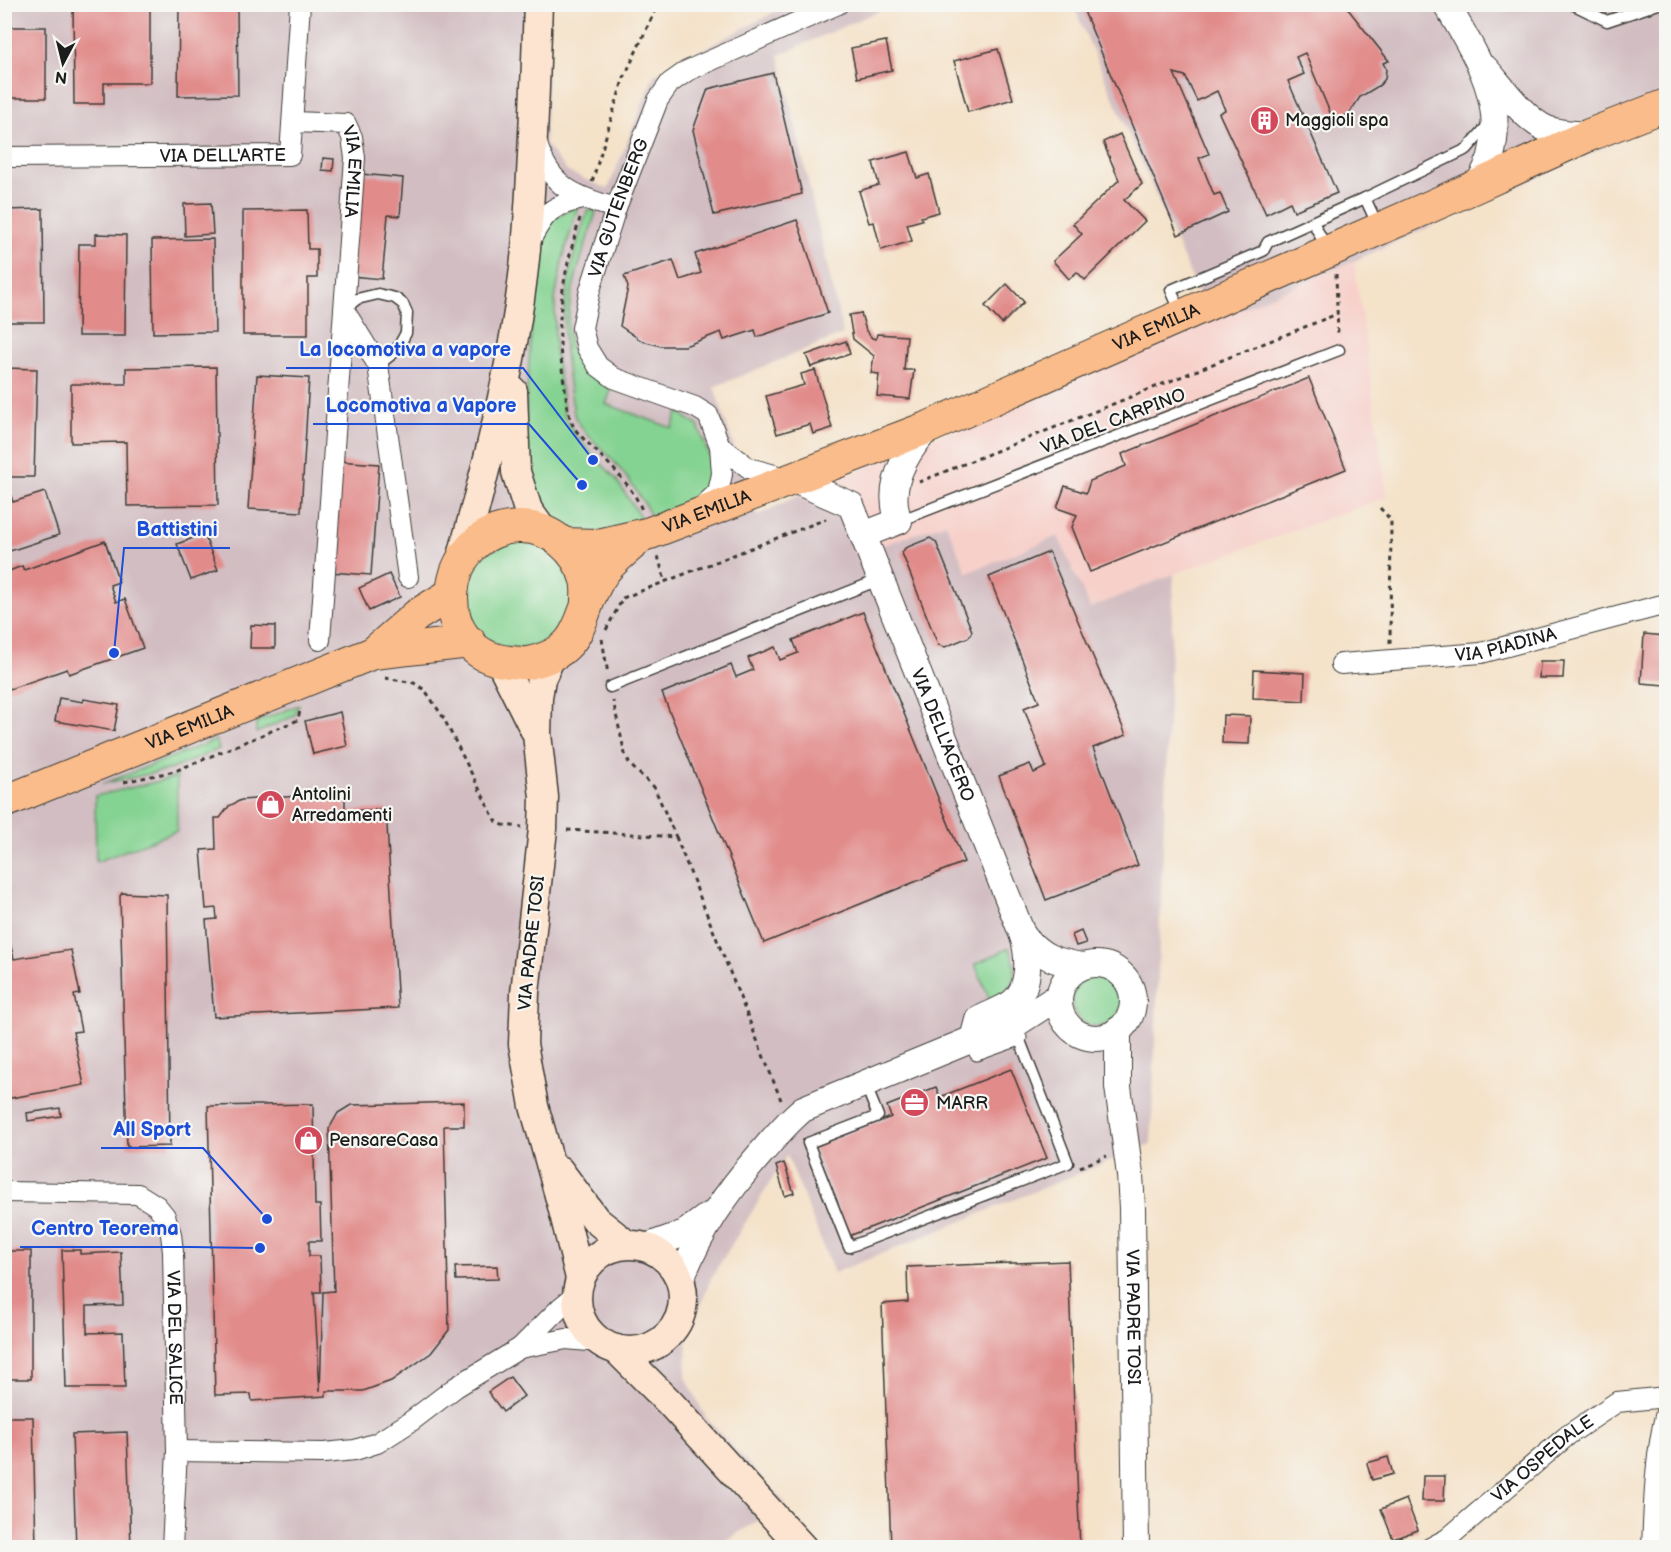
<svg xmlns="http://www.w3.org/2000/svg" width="1671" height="1552" viewBox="0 0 1671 1552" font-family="'Balsamiq Sans',sans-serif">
	<rect width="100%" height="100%" fill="#f6f6f2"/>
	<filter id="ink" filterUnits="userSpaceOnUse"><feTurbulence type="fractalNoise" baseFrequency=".0167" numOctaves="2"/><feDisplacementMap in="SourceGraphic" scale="12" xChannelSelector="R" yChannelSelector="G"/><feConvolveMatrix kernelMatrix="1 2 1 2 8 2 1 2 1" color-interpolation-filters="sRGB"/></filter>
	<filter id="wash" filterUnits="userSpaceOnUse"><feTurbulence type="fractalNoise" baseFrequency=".008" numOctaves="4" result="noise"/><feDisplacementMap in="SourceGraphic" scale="24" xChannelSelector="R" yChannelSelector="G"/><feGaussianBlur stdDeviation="1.35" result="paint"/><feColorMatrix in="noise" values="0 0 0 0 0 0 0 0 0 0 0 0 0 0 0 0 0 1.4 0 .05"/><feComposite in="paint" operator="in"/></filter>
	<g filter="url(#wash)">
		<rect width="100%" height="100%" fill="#f4e2c9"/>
		<path fill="#f7d0ca" d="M 1354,261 L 1387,497 L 1174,574 L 1090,608 L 967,573 L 946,523 L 854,556 L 841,519 L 799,495 Z"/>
		<g fill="#d2bec2">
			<path d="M 5,5 L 550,5 L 545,144 L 568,172 L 608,189 L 654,75 L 788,5 L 892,5 L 779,55 L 843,334 L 714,387 L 757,516 L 799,495 L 841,519 L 855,555 L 946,523 L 967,573 L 1058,536 L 1090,608 L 1174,574 L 1151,1144 L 834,1273 L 787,1155 L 711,1278 L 687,1341 L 686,1377 L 706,1418 L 786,1504 L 725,1541 L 725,1547 L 5,1548 Z"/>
			<path d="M 1073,5 L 1666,5 L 1666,119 L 1354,261 L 1211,322 Z"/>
		</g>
		<g fill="#85d392" stroke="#507857" stroke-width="1.5">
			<path d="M 578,206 L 563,258 L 555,299 L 555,349 L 565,418 L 579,440 L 616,479 L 641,518 L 593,536 L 576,534 L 545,514 L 522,462 L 532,318 L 536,296 L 544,222 Z"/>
			<path d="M 588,209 L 596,212 C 585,249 558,313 572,351 C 579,369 596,380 611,390 L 606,404 L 672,428 L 678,412 L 698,426 L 714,469 L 706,492 L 693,503 L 651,516 C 640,494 626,475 610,457 C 597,443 581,432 574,414 C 570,388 565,362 564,336 C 563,292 574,250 588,209 Z"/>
			<path d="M 520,538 C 530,541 541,544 550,549 C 555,552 558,559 561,563 C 564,568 570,574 571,579 C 586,621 538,659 500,646 C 490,643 479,631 471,624 L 465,574 L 474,559 Z"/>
			<path d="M 299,705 L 294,716 L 256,733 L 256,722 Z"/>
			<path d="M 216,740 L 219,749 L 172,769 L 102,784 Z"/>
			<path d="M 177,777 L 177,831 L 96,862 L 95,796 Z"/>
			<path d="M 1009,948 C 1021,973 1014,989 991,1003 L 975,964 Z"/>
			<circle cx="1097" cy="1001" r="25"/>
		</g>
		<g id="blocks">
			<g fill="#e18c8b">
				<path d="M 73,4 L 150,4 L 150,83 L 104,83 L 104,104 L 74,104 Z"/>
				<path d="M 179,4 L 237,4 L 238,95 L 178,96 Z"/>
				<path d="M 1081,4 L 1344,4 L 1389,61 L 1383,63 L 1386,69 L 1385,79 L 1380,85 L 1360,97 L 1349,114 L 1334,122 L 1305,53 L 1296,57 L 1304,74 L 1288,81 L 1337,193 L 1294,211 L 1290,202 L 1266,214 L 1219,113 L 1225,110 L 1217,91 L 1197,101 L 1185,76 L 1174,73 L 1209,154 L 1199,158 L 1214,195 L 1220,193 L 1228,212 L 1178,235 Z"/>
				<path d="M 1592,5 L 1637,4 L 1638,5 L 1620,11 L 1605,9 Z"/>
				<rect x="4" y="27" width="42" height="71"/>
				<path d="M 886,41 L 892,70 L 857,78 L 851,48 Z"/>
				<path d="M 998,49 L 1013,99 L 968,112 L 954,61 Z"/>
				<path d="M 773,73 L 802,194 L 714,215 L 693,130 L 708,89 Z"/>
				<path d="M 1120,134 L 1142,184 L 1124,200 L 1145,221 L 1085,280 L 1077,272 L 1069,279 L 1053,261 L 1082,234 L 1073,224 L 1119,180 L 1103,142 Z"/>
				<path d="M 909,152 L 917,178 L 929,174 L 939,212 L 921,217 L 922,220 L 907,224 L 912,241 L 881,250 L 874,222 L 869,223 L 859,191 L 879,185 L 873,162 Z"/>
				<path d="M 323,158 L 334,159 L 333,171 L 322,170 Z"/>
				<path d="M 361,174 L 403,178 L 400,216 L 388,215 L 382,279 L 351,276 Z"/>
				<path d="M 211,203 L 213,234 L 185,236 L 184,204 Z"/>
				<path d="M 43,209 L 44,322 L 4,322 L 4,210 Z"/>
				<path d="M 307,210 L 308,249 L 317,249 L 317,278 L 308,278 L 308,335 L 243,335 L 243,211 Z"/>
				<path d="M 797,220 L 828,313 L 757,337 L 755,330 L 724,340 L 721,332 L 685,346 L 661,346 L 642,341 L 620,326 L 628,287 L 624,276 L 673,260 L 680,280 L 701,273 L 695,254 Z"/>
				<path d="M 96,234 L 126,235 L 125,336 L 78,336 L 79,244 L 96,244 Z"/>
				<path d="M 213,239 L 215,332 L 153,333 L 152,240 Z"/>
				<path d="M 1007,284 L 1024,302 L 1002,324 L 985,306 Z"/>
				<path d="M 861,313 L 866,331 L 872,338 L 876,339 L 877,334 L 907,336 L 904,370 L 914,370 L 910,399 L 877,396 L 879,374 L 871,373 L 874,356 L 853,339 L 849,315 Z"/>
				<path d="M 846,341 L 850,354 L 811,367 L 806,355 Z"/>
				<path d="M 216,367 L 218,505 L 127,506 L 126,442 L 71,443 L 71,384 L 126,384 L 126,368 Z"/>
				<path d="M 4,368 L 37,369 L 34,477 L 4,477 Z"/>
				<path d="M 815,370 L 832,428 L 813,434 L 810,424 L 777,434 L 766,396 L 804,385 L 801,374 Z"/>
				<path d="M 257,375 L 309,378 L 301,512 L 248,509 Z"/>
				<path d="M 1309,378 L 1346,469 L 1090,572 L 1072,527 L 1077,515 L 1057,508 L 1065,486 L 1086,493 L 1090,481 L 1126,466 L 1122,454 Z"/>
				<path d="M 337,461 L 379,464 L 371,575 L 329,572 Z"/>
				<path d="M 45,492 L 59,535 L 4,553 L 4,495 L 10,493 L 13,502 Z"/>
				<path d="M 204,534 L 218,570 L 191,580 L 177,544 Z"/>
				<path d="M 930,538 L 936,542 L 972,631 L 969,637 L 945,647 L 938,645 L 902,553 L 905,548 Z"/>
				<path d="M 105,541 L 119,582 L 110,585 L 116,602 L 125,599 L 143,648 L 69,674 L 67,669 L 4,691 L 4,573 L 22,566 L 24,570 Z"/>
				<path d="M 1049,552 L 1126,735 L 1093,748 L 1138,865 L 1046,900 L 999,776 L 1030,764 L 1034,773 L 1046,767 L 1024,708 L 1039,702 L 989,577 Z"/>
				<path d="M 389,574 L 400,597 L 369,611 L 359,588 Z"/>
				<path d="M 863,612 L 964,862 L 764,943 L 662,693 L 731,665 L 736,677 L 753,670 L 748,658 L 775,647 L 780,660 L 798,653 L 793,640 Z"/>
				<path d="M 251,625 L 275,626 L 275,648 L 250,648 Z"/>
				<path d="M 1644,634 L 1666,636 L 1666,685 L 1641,683 Z"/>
				<path d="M 1540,661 L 1564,661 L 1563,678 L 1539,678 Z"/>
				<path d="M 1254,670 L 1305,673 L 1304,701 L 1253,698 Z"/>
				<path d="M 59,698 L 83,702 L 84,699 L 119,705 L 114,731 L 55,721 Z"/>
				<path d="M 340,712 L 347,746 L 313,754 L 305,721 Z"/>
				<path d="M 1223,715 L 1250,716 L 1249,744 L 1222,743 Z"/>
				<path d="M 345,793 L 345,811 L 386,809 L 398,1008 L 214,1017 L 206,920 L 217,919 L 216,908 L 206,909 L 201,850 L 216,849 L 215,818 L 220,818 L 229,806 L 241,800 Z"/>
				<path d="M 122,893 L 167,895 L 170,1146 L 127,1147 L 120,896 Z"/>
				<path d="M 1081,931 L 1086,943 L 1076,946 L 1072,935 Z"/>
				<path d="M 5,935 L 9,939 L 14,959 L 71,950 L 80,994 L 74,995 L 81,1031 L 73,1032 L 84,1085 L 5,1099 Z"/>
				<path d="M 1011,1069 L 1047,1158 L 849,1236 L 814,1147 L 891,1117 L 887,1106 L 936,1087 L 940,1097 Z"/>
				<path d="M 464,1102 L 464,1126 L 444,1126 L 449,1330 L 431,1353 L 391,1381 L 363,1391 L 326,1391 L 326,1396 L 252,1401 L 251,1394 L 215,1395 L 208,1106 L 313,1104 L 315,1205 L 320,1205 L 321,1241 L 309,1241 L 309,1256 L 320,1256 L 321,1292 L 314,1292 L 320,1391 L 323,1292 L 334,1291 L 329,1129 L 338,1113 L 351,1105 Z"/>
				<path d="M 60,1108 L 61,1116 L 28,1121 L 27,1113 Z"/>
				<path d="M 784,1163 L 794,1193 L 785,1196 L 776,1166 Z"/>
				<path d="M 62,1250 L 80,1250 L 80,1254 L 121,1252 L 123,1305 L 87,1306 L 87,1333 L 123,1332 L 125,1388 L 66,1388 Z"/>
				<rect x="4" y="1251" width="27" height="128"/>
				<path d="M 1068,1261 L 1080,1548 L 891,1548 L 882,1304 L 908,1302 L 907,1267 Z"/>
				<path d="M 497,1266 L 498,1279 L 456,1280 L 455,1267 Z"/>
				<path d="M 510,1377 L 524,1396 L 503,1412 L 488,1392 Z"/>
				<path d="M 4,1417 L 33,1417 L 36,1548 L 4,1548 Z"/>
				<path d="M 127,1432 L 131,1548 L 76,1548 L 72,1434 Z"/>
				<path d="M 1388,1457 L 1393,1474 L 1372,1480 L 1367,1463 Z"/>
				<path d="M 1423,1476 L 1445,1476 L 1444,1501 L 1422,1501 Z"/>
				<path d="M 1406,1499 L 1418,1530 L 1393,1539 L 1381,1509 Z"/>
			</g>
		</g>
	</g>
	<g filter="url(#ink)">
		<use href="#blocks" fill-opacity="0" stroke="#3c3a36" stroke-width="1.5"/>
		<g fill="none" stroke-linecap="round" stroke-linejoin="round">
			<defs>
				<g id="service">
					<path d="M 1572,4 L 1607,21 L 1658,4"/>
					<path d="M 1365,198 L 1467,149 L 1489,124"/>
					<path d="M 1313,222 L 1327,249"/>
					<path d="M 345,309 L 357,299 L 378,294 L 395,298 L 403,304 L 407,313 L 406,333 L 396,351 L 378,365"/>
					<path d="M 1181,313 L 1171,290 L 1263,251 L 1268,242 L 1365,198 L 1378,226"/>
					<path d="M 899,521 L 1339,350"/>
					<path d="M 610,687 L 881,579"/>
					<path d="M 865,1083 L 878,1116 L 808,1143 L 849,1247 L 1068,1163 L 1017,1033"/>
				</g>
				<path id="pedestrian" d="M 977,1053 L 1019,1038"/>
				<g id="minor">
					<path id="s1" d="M 293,122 L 346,124 L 352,137 L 355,158 L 320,640"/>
					<path d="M 537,144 C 550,187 575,197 616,208"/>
					<path id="s2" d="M 4,157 L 290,155 L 300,4"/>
					<path d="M 530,241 C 545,212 551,205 584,199"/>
					<path d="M 344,310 L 378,365 L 408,577"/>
					<path d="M 720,446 L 749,468 L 789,479"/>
					<path id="s3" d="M 700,509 L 718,492 L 722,474 L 720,446 L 708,415 L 695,407 L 614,378 L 598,366 L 587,348 L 582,328 L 590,290 L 616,208 L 658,100 L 670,83 L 687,71 L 838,4"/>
					<path id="s4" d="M 1341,664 L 1481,653 L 1666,604"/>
					<path id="s5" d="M 4,1192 L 138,1194 L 157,1206 L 165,1216 L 171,1234 L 173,1252 L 177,1451 L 172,1548"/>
					<path d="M 520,1348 L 566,1339 L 600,1342"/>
					<path d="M 177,1451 L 324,1453 L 355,1450 L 377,1443 L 410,1422 L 456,1387 L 520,1348 L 561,1307 L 576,1295"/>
					<path id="s6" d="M 1430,1548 L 1447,1539 L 1568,1435 L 1617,1402 L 1666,1397"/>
					<path d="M 1652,1548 C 1654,1502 1655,1456 1666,1412"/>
				</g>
				<g id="tertiary">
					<path d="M 1446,4 C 1474,52 1506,99 1491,156 C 1488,167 1482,177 1477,186"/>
					<path d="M 1486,69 C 1502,87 1525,120 1547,129 C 1560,134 1575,134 1589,135"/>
					<path id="s7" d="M 794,480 L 851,505 L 1023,936 C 1029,956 1031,989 1012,1003 C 1002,1010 989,1014 978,1020 L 973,1039"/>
					<path d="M 863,535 L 899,521 C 885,486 905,453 929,427"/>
					<path d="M 1023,936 C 1043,958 1054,961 1082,966"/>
					<circle cx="1096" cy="1001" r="37"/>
					<path id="s8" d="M 1118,1030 L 1118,1087 L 1130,1175 L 1132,1208 L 1136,1548"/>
					<path d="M 646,1247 L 685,1233 L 708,1216"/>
					<path d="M 680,1281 C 700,1231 726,1193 761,1153 C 775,1137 787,1122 803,1109 L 973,1039 L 1014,1025 L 1059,996"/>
				</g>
				<g id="secondary">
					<path d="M 513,391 L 516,472 L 528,510 L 544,532"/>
					<path d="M 461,560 C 489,459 516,354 526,249 C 533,168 535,86 538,4"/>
					<path d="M 552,655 L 541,679 L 538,697 L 537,734 L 544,797 L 543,829 L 525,993 L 523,1044 L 534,1106 L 562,1206 L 580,1278"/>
					<path d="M 500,661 L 534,729"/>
					<path d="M 559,1170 L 596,1220 L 626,1244"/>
					<circle cx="630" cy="1298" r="53"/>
					<path d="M 616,1349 L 670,1403 L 803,1548"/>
				</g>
				<g id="primary">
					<path id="s9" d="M 564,544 L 598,545 L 650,533 L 929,427 L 1477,186 L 1589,135 L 1666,105"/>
					<path d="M 587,602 C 587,595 588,587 586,580 C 578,551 551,526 519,527 C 435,530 428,655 510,662 C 516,662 523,664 528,663 C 591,651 575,608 605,570 C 615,558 630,547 641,536"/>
					<path d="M 373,653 L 417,615 L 451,594"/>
					<path id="s10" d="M 4,802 L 373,653 L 470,642"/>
				</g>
			</defs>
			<use href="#service" stroke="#3c3a36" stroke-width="13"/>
			<use href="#pedestrian" stroke="#3c3a36" stroke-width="17"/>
			<use href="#minor" stroke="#3c3a36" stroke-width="22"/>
			<use href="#tertiary" stroke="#3c3a36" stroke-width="28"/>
			<use href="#secondary" stroke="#3c3a36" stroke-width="31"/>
			<use href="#primary" stroke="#3c3a36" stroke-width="34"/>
			<g stroke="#3c3a36" stroke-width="3" stroke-dasharray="4.5 4.5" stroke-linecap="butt">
				<path d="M 592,182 L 623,80 L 658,4"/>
				<path d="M 580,218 C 561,282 554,323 565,389 C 567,402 568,418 575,429 C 580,436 588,443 594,449 C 612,467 632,486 642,510"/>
				<path d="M 1336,274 L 1338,337"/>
				<path d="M 919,482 L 1337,314"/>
				<path d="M 1380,508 L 1391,520 L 1390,643"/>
				<path d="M 658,556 L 665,581"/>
				<path d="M 606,630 L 623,598 L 826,519"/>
				<path d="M 602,639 L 608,674"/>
				<path d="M 385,678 L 414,683 L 425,690 L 443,717 L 495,820 L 503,825 L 522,827"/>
				<path d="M 124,782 L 175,771 L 298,720 L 300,710"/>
				<path d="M 567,830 L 676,837 L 654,787 L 630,765 L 625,754 L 613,701"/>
				<path d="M 676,837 L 781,1100"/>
				<path d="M 1080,1167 L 1107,1156"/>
			</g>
			<use href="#service" stroke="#fff" stroke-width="10"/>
			<use href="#pedestrian" stroke="#fff" stroke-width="15"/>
			<use href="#minor" stroke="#fff" stroke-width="20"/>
			<use href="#tertiary" stroke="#fff" stroke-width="26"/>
			<use href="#secondary" stroke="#fde4d0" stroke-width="28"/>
			<use href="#primary" stroke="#f9bc8a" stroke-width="32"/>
		</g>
	</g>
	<defs>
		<symbol id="building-disc" viewBox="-11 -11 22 22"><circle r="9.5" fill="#d1495b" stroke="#f6f6f2"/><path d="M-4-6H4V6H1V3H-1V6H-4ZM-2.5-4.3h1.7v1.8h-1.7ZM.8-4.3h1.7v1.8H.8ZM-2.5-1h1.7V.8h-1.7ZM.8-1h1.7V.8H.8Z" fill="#fff"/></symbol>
		<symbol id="shop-disc" viewBox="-11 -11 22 22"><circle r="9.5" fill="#d1495b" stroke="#f6f6f2"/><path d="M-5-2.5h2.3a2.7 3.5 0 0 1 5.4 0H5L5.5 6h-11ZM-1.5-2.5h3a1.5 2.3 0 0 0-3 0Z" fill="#fff"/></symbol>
		<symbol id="office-disc" viewBox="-11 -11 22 22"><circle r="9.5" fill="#d1495b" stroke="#f6f6f2"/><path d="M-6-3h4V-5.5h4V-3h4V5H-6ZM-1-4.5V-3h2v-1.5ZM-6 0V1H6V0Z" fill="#fff"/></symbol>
	</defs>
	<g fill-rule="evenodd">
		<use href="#building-disc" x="1248" y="104" width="33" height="33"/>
		<use href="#shop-disc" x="254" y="788" width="33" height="33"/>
		<use href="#office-disc" x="898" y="1086" width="33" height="33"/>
		<use href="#shop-disc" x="292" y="1124" width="33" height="33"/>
	</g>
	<g text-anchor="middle" stroke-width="4.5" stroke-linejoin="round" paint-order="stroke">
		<g font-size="18" fill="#1c1c1c" stroke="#f6f6f2" text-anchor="start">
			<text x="1285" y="126">Maggioli spa</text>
			<text x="292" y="800">Antolini<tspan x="292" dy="21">Arredamenti</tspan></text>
			<text x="936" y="1109">MARR</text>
			<text x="329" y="1146">PensareCasa</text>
		</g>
		<g font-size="18" fill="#1c1c1c" stroke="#f6f6f2">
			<text dy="6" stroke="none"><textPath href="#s2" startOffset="219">VIA DELL'ARTE</textPath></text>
			<text dy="6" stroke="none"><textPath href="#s1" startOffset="102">VIA EMILIA</textPath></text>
			<text dy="6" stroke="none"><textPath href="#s3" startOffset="393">VIA GUTENBERG</textPath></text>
			<text dy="6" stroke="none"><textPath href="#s9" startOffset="634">VIA EMILIA</textPath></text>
			<text transform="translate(1113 421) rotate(-21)" y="6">VIA DEL CARPINO</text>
			<text dy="6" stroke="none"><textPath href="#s9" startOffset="148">VIA EMILIA</textPath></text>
			<text dy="6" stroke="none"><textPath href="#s4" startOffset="166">VIA PIADINA</textPath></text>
			<text dy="6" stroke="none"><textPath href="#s10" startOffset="200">VIA EMILIA</textPath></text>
			<text dy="6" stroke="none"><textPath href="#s7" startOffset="310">VIA DELL'ACERO</textPath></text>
			<text transform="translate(531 943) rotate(-84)" y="6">VIA PADRE TOSI</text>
			<text dy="6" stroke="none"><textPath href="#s8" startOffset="288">VIA PADRE TOSI</textPath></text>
			<text dy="6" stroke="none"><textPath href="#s5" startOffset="292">VIA DEL SALICE</textPath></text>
			<text dy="6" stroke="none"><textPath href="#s6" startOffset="144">VIA OSPEDALE</textPath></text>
		</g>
	</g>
	<path fill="none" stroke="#1d4ed8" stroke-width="2" d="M593 460L523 368H286M582 485L529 424H313M114 653L124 548H230M267 1219L203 1148H101M260 1248L191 1247H20"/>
	<g fill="#1d4ed8" stroke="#f6f6f2" stroke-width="2">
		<circle cx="593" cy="460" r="6"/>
		<circle cx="582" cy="485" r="6"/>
		<circle cx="114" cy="653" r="6"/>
		<circle cx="267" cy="1219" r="6"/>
		<circle cx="260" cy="1248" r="6"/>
	</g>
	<g font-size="20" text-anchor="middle" font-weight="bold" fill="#1d4ed8" stroke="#f6f6f2" stroke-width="4.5" stroke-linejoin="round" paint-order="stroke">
		<text x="405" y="356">La locomotiva a vapore</text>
		<text x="421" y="412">Locomotiva a Vapore</text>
		<text x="177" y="536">Battistini</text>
		<text x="152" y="1136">All Sport</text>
		<text x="105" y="1235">Centro Teorema</text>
	</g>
	<rect width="1671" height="1552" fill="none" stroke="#f6f6f2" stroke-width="24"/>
	<g transform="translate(63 63) rotate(187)" stroke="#f6f6f2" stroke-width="4.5" paint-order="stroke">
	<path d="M0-4.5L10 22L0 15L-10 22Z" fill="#1c1c1c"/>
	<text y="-9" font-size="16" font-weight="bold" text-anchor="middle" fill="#1c1c1c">N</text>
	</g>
</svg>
